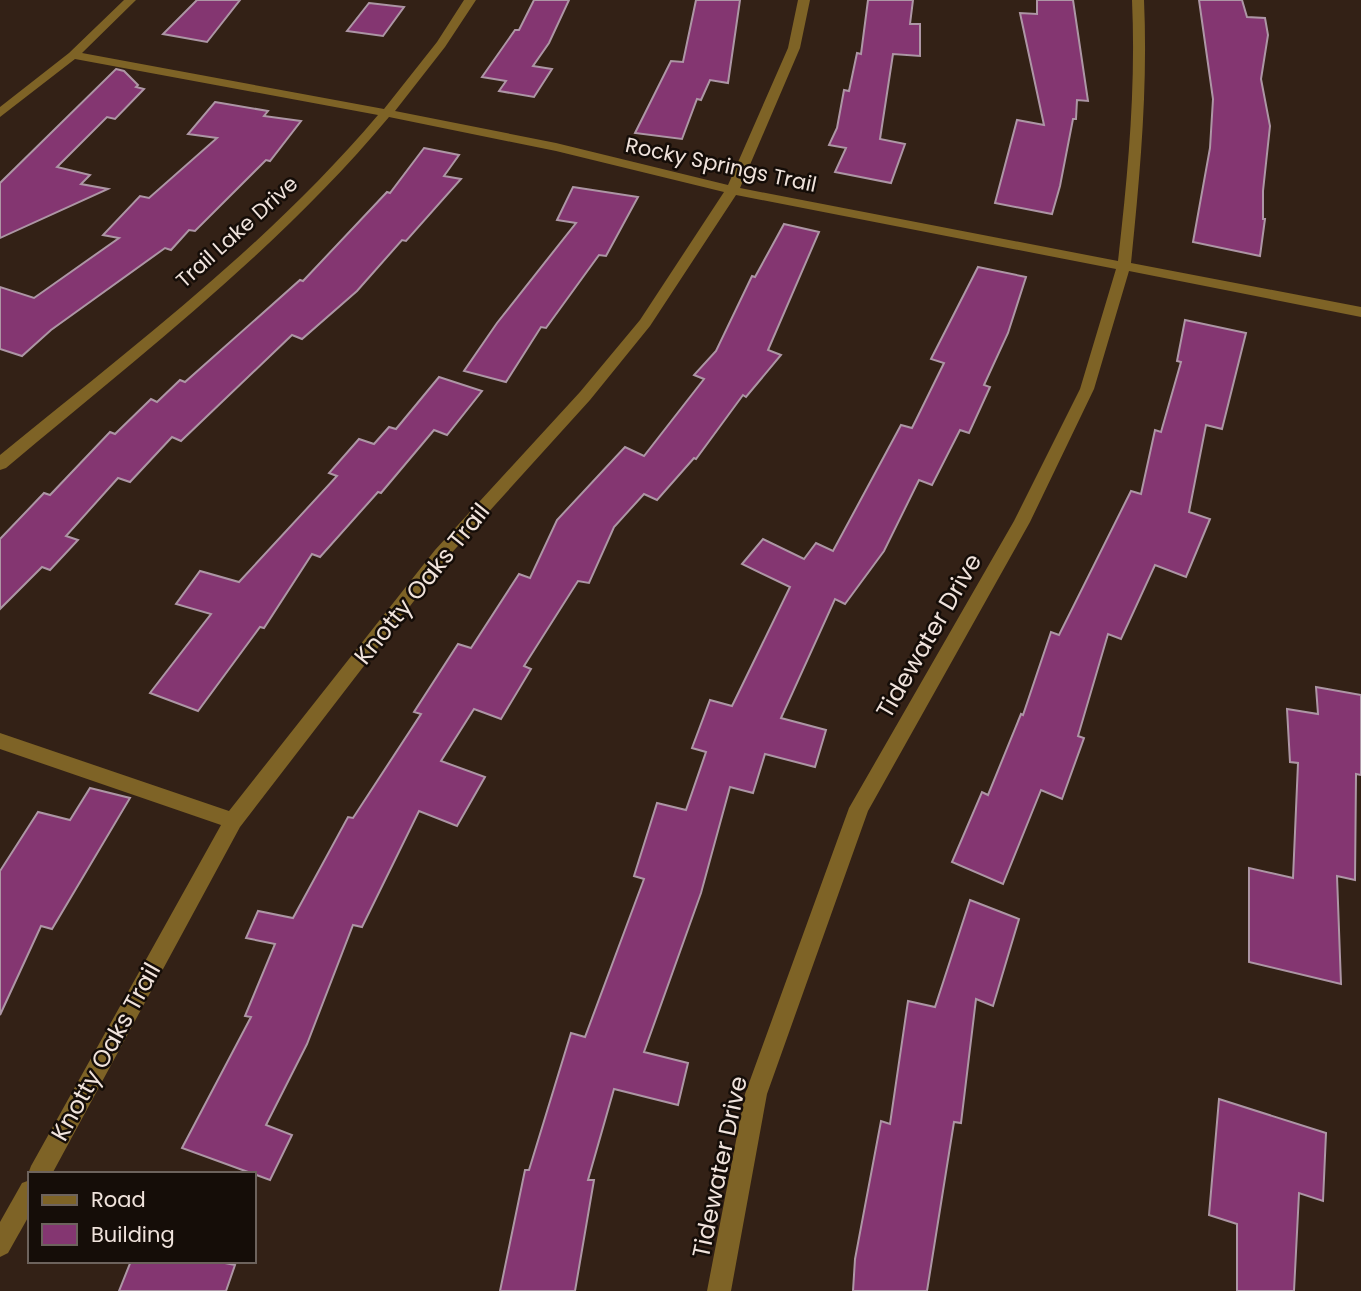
<svg xmlns="http://www.w3.org/2000/svg" width="1361" height="1291" viewBox="0 0 1361 1291" font-family="Poppins,sans-serif">
	<rect width="100%" height="100%" fill="#332116"/>
	<g fill="#843671" stroke="#ad96a5" stroke-width="2">
		<path d="M 197,0 L 240,0 L 207,42 L 163,34 Z"/>
		<path d="M 534,0 L 569,0 L 549,43 L 533,66 L 552,69 L 534,97 L 499,91 L 506,81 L 482,77 L 515,30 L 519,30 Z"/>
		<path d="M 696,0 L 740,0 L 728,83 L 710,80 L 701,100 L 697,99 L 682,139 L 635,133 L 671,61 L 683,62 Z"/>
		<path d="M 868,0 L 913,0 L 910,24 L 920,24 L 920,56 L 893,54 L 880,139 L 905,144 L 891,183 L 835,172 L 846,148 L 829,145 L 837,128 L 844,90 L 849,91 L 857,53 L 861,54 Z"/>
		<path d="M 1037,0 L 1073,0 L 1088,101 L 1077,100 L 1076,119 L 1073,119 L 1060,186 L 1052,214 L 995,203 L 1017,120 L 1044,125 L 1020,13 L 1037,14 Z"/>
		<path d="M 1199,0 L 1242,0 L 1247,17 L 1265,18 L 1268,35 L 1261,79 L 1270,126 L 1263,191 L 1263,219 L 1265,219 L 1260,256 L 1193,242 L 1210,148 L 1213,99 Z"/>
		<path d="M 369,3 L 404,7 L 383,36 L 347,31 Z"/>
		<path d="M 116,69 L 124,71 L 138,85 L 136,87 L 144,89 L 115,119 L 107,117 L 57,167 L 90,175 L 81,184 L 108,189 L 0,238 L 0,183 Z"/>
		<path d="M 215,102 L 268,111 L 264,116 L 301,121 L 270,161 L 266,160 L 195,231 L 189,230 L 171,250 L 165,248 L 51,330 L 22,356 L 0,349 L 0,287 L 34,298 L 119,238 L 103,235 L 140,196 L 149,198 L 217,138 L 188,134 Z"/>
		<path d="M 424,148 L 459,155 L 444,176 L 461,179 L 406,241 L 402,240 L 357,291 L 302,339 L 292,335 L 181,441 L 172,437 L 130,482 L 118,478 L 66,536 L 78,540 L 50,570 L 42,567 L 0,609 L 0,539 L 44,493 L 50,495 L 110,432 L 115,434 L 151,399 L 157,402 L 180,380 L 185,382 L 300,280 L 303,281 L 387,192 L 390,193 Z"/>
		<path d="M 573,187 L 638,197 L 606,256 L 599,255 L 546,328 L 541,327 L 506,382 L 464,371 L 497,323 L 576,223 L 557,220 Z"/>
		<path d="M 784,224 L 819,232 L 768,350 L 781,355 L 746,397 L 743,395 L 696,459 L 694,458 L 657,500 L 644,494 L 614,527 L 589,583 L 578,581 L 524,666 L 531,669 L 501,719 L 474,709 L 441,761 L 485,777 L 457,826 L 419,811 L 362,927 L 353,925 L 307,1044 L 266,1125 L 292,1135 L 270,1180 L 182,1148 L 251,1017 L 245,1016 L 275,944 L 246,938 L 258,911 L 293,918 L 348,817 L 353,818 L 421,714 L 414,712 L 458,644 L 471,648 L 519,574 L 530,578 L 557,520 L 625,447 L 644,456 L 704,379 L 694,375 L 716,351 L 752,276 L 755,277 Z"/>
		<path d="M 978,267 L 1026,277 L 1008,333 L 984,385 L 990,387 L 969,433 L 960,430 L 932,485 L 919,480 L 884,551 L 845,604 L 835,599 L 781,718 L 826,730 L 815,767 L 765,754 L 753,793 L 730,787 L 701,893 L 644,1052 L 688,1063 L 678,1105 L 614,1089 L 588,1180 L 594,1180 L 575,1291 L 500,1291 L 525,1170 L 529,1170 L 571,1033 L 585,1037 L 644,879 L 634,876 L 657,803 L 686,810 L 706,752 L 692,748 L 710,700 L 732,706 L 790,587 L 742,564 L 763,539 L 804,559 L 816,543 L 833,551 L 901,425 L 912,428 L 944,363 L 931,359 Z"/>
		<path d="M 1185,320 L 1246,333 L 1222,429 L 1206,425 L 1189,512 L 1210,519 L 1186,577 L 1155,565 L 1121,639 L 1108,634 L 1078,736 L 1084,738 L 1062,799 L 1041,790 L 1003,884 L 952,862 L 982,792 L 988,795 L 1021,714 L 1023,715 L 1051,632 L 1059,635 L 1131,491 L 1141,494 L 1155,430 L 1161,432 L 1181,362 L 1177,361 Z"/>
		<path d="M 439,377 L 482,391 L 447,435 L 434,430 L 381,493 L 378,492 L 320,557 L 312,554 L 264,628 L 260,627 L 198,711 L 150,693 L 211,614 L 176,604 L 200,571 L 239,582 L 337,476 L 329,473 L 359,439 L 374,444 L 389,427 L 396,429 Z"/>
		<path d="M 1316,687 L 1361,695 L 1361,775 L 1356,774 L 1355,880 L 1337,876 L 1341,984 L 1249,962 L 1249,868 L 1293,878 L 1298,763 L 1290,762 L 1287,709 L 1318,714 Z"/>
		<path d="M 90,788 L 130,798 L 52,929 L 41,926 L 0,1015 L 0,871 L 38,812 L 70,820 Z"/>
		<path d="M 970,900 L 1019,919 L 993,1006 L 976,999 L 961,1123 L 954,1122 L 927,1291 L 853,1291 L 855,1259 L 881,1121 L 890,1124 L 908,1001 L 935,1007 Z"/>
		<path d="M 1219,1099 L 1326,1133 L 1323,1201 L 1299,1193 L 1294,1291 L 1237,1291 L 1237,1224 L 1209,1215 Z"/>
		<path d="M 131,1261 L 215,1261 L 235,1265 L 226,1291 L 119,1291 Z"/>
	</g>
	<g fill="none" stroke-linecap="round" stroke-linejoin="round">
		<g fill="#7e6326" fill-rule="evenodd">
			<path d="M 124,0 L 136,0 L 82,53 L 384,109 L 437,42 L 464,0 L 476,0 L 445,47 L 395,111 L 556,143 L 728,185 L 788,48 L 798,0 L 810,0 L 800,48 L 740,188 L 1118,261 C 1128,173 1136,88 1132,0 L 1144,0 C 1148,89 1140,175 1131,263 L 1361,307 L 1361,317 L 1129,271 L 1094,389 L 1030,522 L 868,811 L 767,1094 L 731,1291 L 707,1291 L 745,1094 L 849,808 L 1014,521 L 1080,389 L 1116,269 L 736,195 L 650,326 L 590,400 L 447,558 L 240,827 L 52,1174 L 30,1174 L 30,1179 L 28,1174 L 31,1166 L 221,825 L 0,749 L 0,733 L 229,811 L 435,550 L 580,392 L 640,320 L 724,192 L 556,151 L 389,117 C 278,250 138,357 6,468 L 0,470 L 0,455 C 131,348 268,245 378,115 L 75,59 L 0,117 L 0,107 L 69,53 Z"/>
			<path d="M 30,1180 L 30,1214 L 8,1253 L 0,1257 L 0,1222 L 22,1183 Z"/>
		</g>
	</g>
	<g text-anchor="middle" stroke-width="5" stroke-linejoin="round" paint-order="stroke">
		<g font-size="21" fill="#f0e3dc" stroke="#150d08">
			<text transform="translate(721 165) rotate(12)" y="7">Rocky Springs Trail</text>
			<text transform="translate(237 232) rotate(-42)" y="7">Trail Lake Drive</text>
		</g>
		<g font-size="24" fill="#f0e3dc" stroke="#150d08">
			<text transform="translate(422 584) rotate(-51)" y="8">Knotty Oaks Trail</text>
			<text transform="translate(929 636) rotate(-60)" y="8">Tidewater Drive</text>
			<text transform="translate(106 1052) rotate(-61)" y="8">Knotty Oaks Trail</text>
			<text transform="translate(720 1167) rotate(-78)" y="8">Tidewater Drive</text>
		</g>
	</g>
	<rect x="28" y="1172" width="228" height="91" fill="#150d08" stroke="#6d635d" stroke-width="2"/>
	<rect x="42" y="1195" width="35" height="10" fill="#7e6326" stroke="#6d635d" stroke-width="2"/>
	<text x="91" y="1207" font-size="21" fill="#f0e3dc">Road</text>
	<rect x="42" y="1224" width="35" height="21" fill="#843671" stroke="#6d635d" stroke-width="2"/>
	<text x="91" y="1242" font-size="21" fill="#f0e3dc">Building</text>
</svg>
